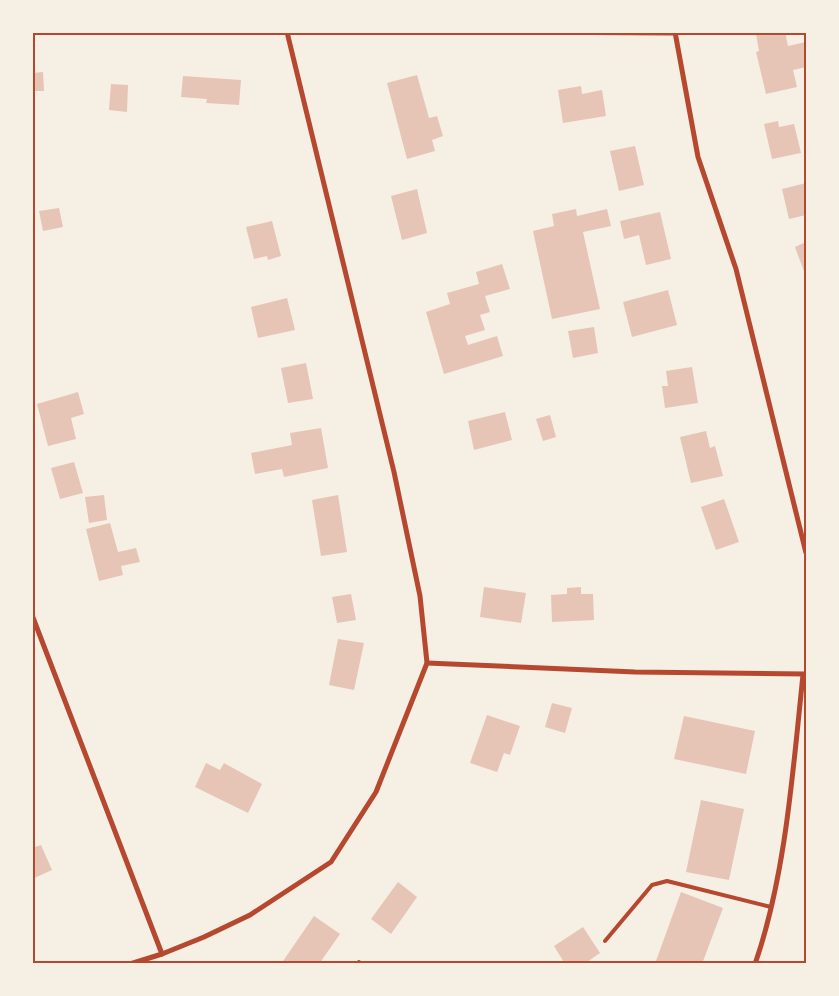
<svg xmlns="http://www.w3.org/2000/svg" width="839" height="996" viewBox="0 0 839 996" font-family="'Nunito Sans',sans-serif">
	<rect width="100%" height="100%" fill="#f6efe4"/>
	<g fill="#e6c5b7">
		<path d="M 761,32 L 785,32 L 788,46 L 806,42 L 806,67 L 793,70 L 797,87 L 766,94 L 756,52 L 759,51 L 756,34 Z"/>
		<path d="M 43,72 L 44,91 L 32,91 L 32,73 Z"/>
		<path d="M 417,75 L 429,118 L 437,116 L 443,136 L 432,140 L 435,151 L 407,159 L 387,83 Z"/>
		<path d="M 183,76 L 241,80 L 239,105 L 206,103 L 207,99 L 181,97 Z"/>
		<path d="M 111,84 L 128,85 L 127,112 L 109,110 Z"/>
		<path d="M 581,86 L 582,94 L 602,90 L 606,116 L 563,123 L 558,90 Z"/>
		<path d="M 778,121 L 779,127 L 794,124 L 801,153 L 772,159 L 764,124 Z"/>
		<path d="M 635,146 L 644,185 L 619,191 L 610,151 Z"/>
		<path d="M 806,183 L 806,215 L 789,219 L 782,189 Z"/>
		<path d="M 417,189 L 427,233 L 402,240 L 391,196 Z"/>
		<path d="M 59,208 L 63,227 L 43,231 L 39,211 Z"/>
		<path d="M 576,209 L 577,216 L 607,209 L 611,226 L 583,232 L 600,309 L 552,319 L 533,231 L 554,226 L 552,214 Z"/>
		<path d="M 660,212 L 671,259 L 646,265 L 639,235 L 624,239 L 620,221 Z"/>
		<path d="M 272,221 L 281,256 L 268,260 L 267,256 L 254,259 L 246,227 Z"/>
		<path d="M 806,242 L 806,277 L 795,247 Z"/>
		<path d="M 502,264 L 510,289 L 485,296 L 490,312 L 480,315 L 485,330 L 465,336 L 468,345 L 497,336 L 503,356 L 444,374 L 426,312 L 450,304 L 447,293 L 479,284 L 476,272 Z"/>
		<path d="M 668,290 L 677,325 L 632,337 L 623,302 Z"/>
		<path d="M 287,298 L 295,330 L 258,338 L 251,307 Z"/>
		<path d="M 594,327 L 598,353 L 573,358 L 568,331 Z"/>
		<path d="M 306,363 L 313,399 L 288,403 L 281,368 Z"/>
		<path d="M 692,367 L 698,403 L 665,408 L 662,386 L 668,386 L 666,371 Z"/>
		<path d="M 78,392 L 84,414 L 71,418 L 76,439 L 48,446 L 37,404 Z"/>
		<path d="M 505,412 L 512,440 L 474,450 L 468,421 Z"/>
		<path d="M 550,415 L 556,437 L 543,441 L 536,419 Z"/>
		<path d="M 321,428 L 328,468 L 284,477 L 282,469 L 255,474 L 251,453 L 292,445 L 290,433 Z"/>
		<path d="M 706,431 L 710,448 L 715,446 L 723,476 L 691,483 L 680,437 Z"/>
		<path d="M 74,462 L 83,493 L 60,499 L 51,468 Z"/>
		<path d="M 104,495 L 107,520 L 89,523 L 85,497 Z"/>
		<path d="M 338,495 L 347,552 L 321,556 L 312,500 Z"/>
		<path d="M 724,499 L 739,542 L 716,550 L 701,507 Z"/>
		<path d="M 110,523 L 118,552 L 136,548 L 140,562 L 121,566 L 123,575 L 99,581 L 86,529 Z"/>
		<path d="M 484,587 L 526,593 L 521,623 L 480,617 Z"/>
		<path d="M 581,587 L 581,594 L 593,594 L 594,620 L 552,622 L 551,595 L 567,594 L 567,588 Z"/>
		<path d="M 351,594 L 356,620 L 337,623 L 332,597 Z"/>
		<path d="M 338,639 L 364,643 L 354,690 L 329,685 Z"/>
		<path d="M 552,703 L 572,708 L 565,733 L 545,727 Z"/>
		<path d="M 487,715 L 520,726 L 510,755 L 504,753 L 497,772 L 470,763 Z"/>
		<path d="M 684,716 L 755,731 L 746,774 L 674,759 Z"/>
		<path d="M 206,763 L 220,770 L 224,763 L 262,784 L 248,813 L 195,787 Z"/>
		<path d="M 701,800 L 744,809 L 729,880 L 686,872 Z"/>
		<path d="M 41,845 L 52,870 L 32,879 L 32,848 Z"/>
		<path d="M 398,882 L 417,897 L 391,934 L 371,919 Z"/>
		<path d="M 681,892 L 723,908 L 702,964 L 662,964 L 656,961 Z"/>
		<path d="M 314,916 L 340,934 L 319,964 L 281,964 Z"/>
		<path d="M 583,927 L 600,953 L 584,964 L 565,964 L 554,946 Z"/>
	</g>
	<g fill="none" stroke-linecap="round" stroke-linejoin="round">
		<g stroke="#b5482f" stroke-width="4">
			<path d="M 605,941 L 652,885 L 667,881 L 771,907"/>
			<path d="M 358,964 L 359,962"/>
		</g>
		<g stroke="#b5482f" stroke-width="5">
			<path d="M 493,32 L 675,33"/>
			<path d="M 675,32 L 698,157 L 736,269 L 806,553"/>
			<path d="M 32,615 L 162,954"/>
			<path d="M 427,663 L 635,672 L 806,674"/>
			<path d="M 130,964 L 162,954 L 204,937 L 250,915 L 331,862 L 376,792 L 427,663 L 420,596 L 394,472 L 287,32"/>
			<path d="M 755,964 C 786,875 793,768 803,675"/>
		</g>
	</g>
	<rect width="839" height="996" fill="none" stroke="#f6efe4" stroke-width="68"/>
	<rect x="34" y="34" width="771" height="928" fill="none" stroke="#b5482f" stroke-width="2"/>
</svg>
